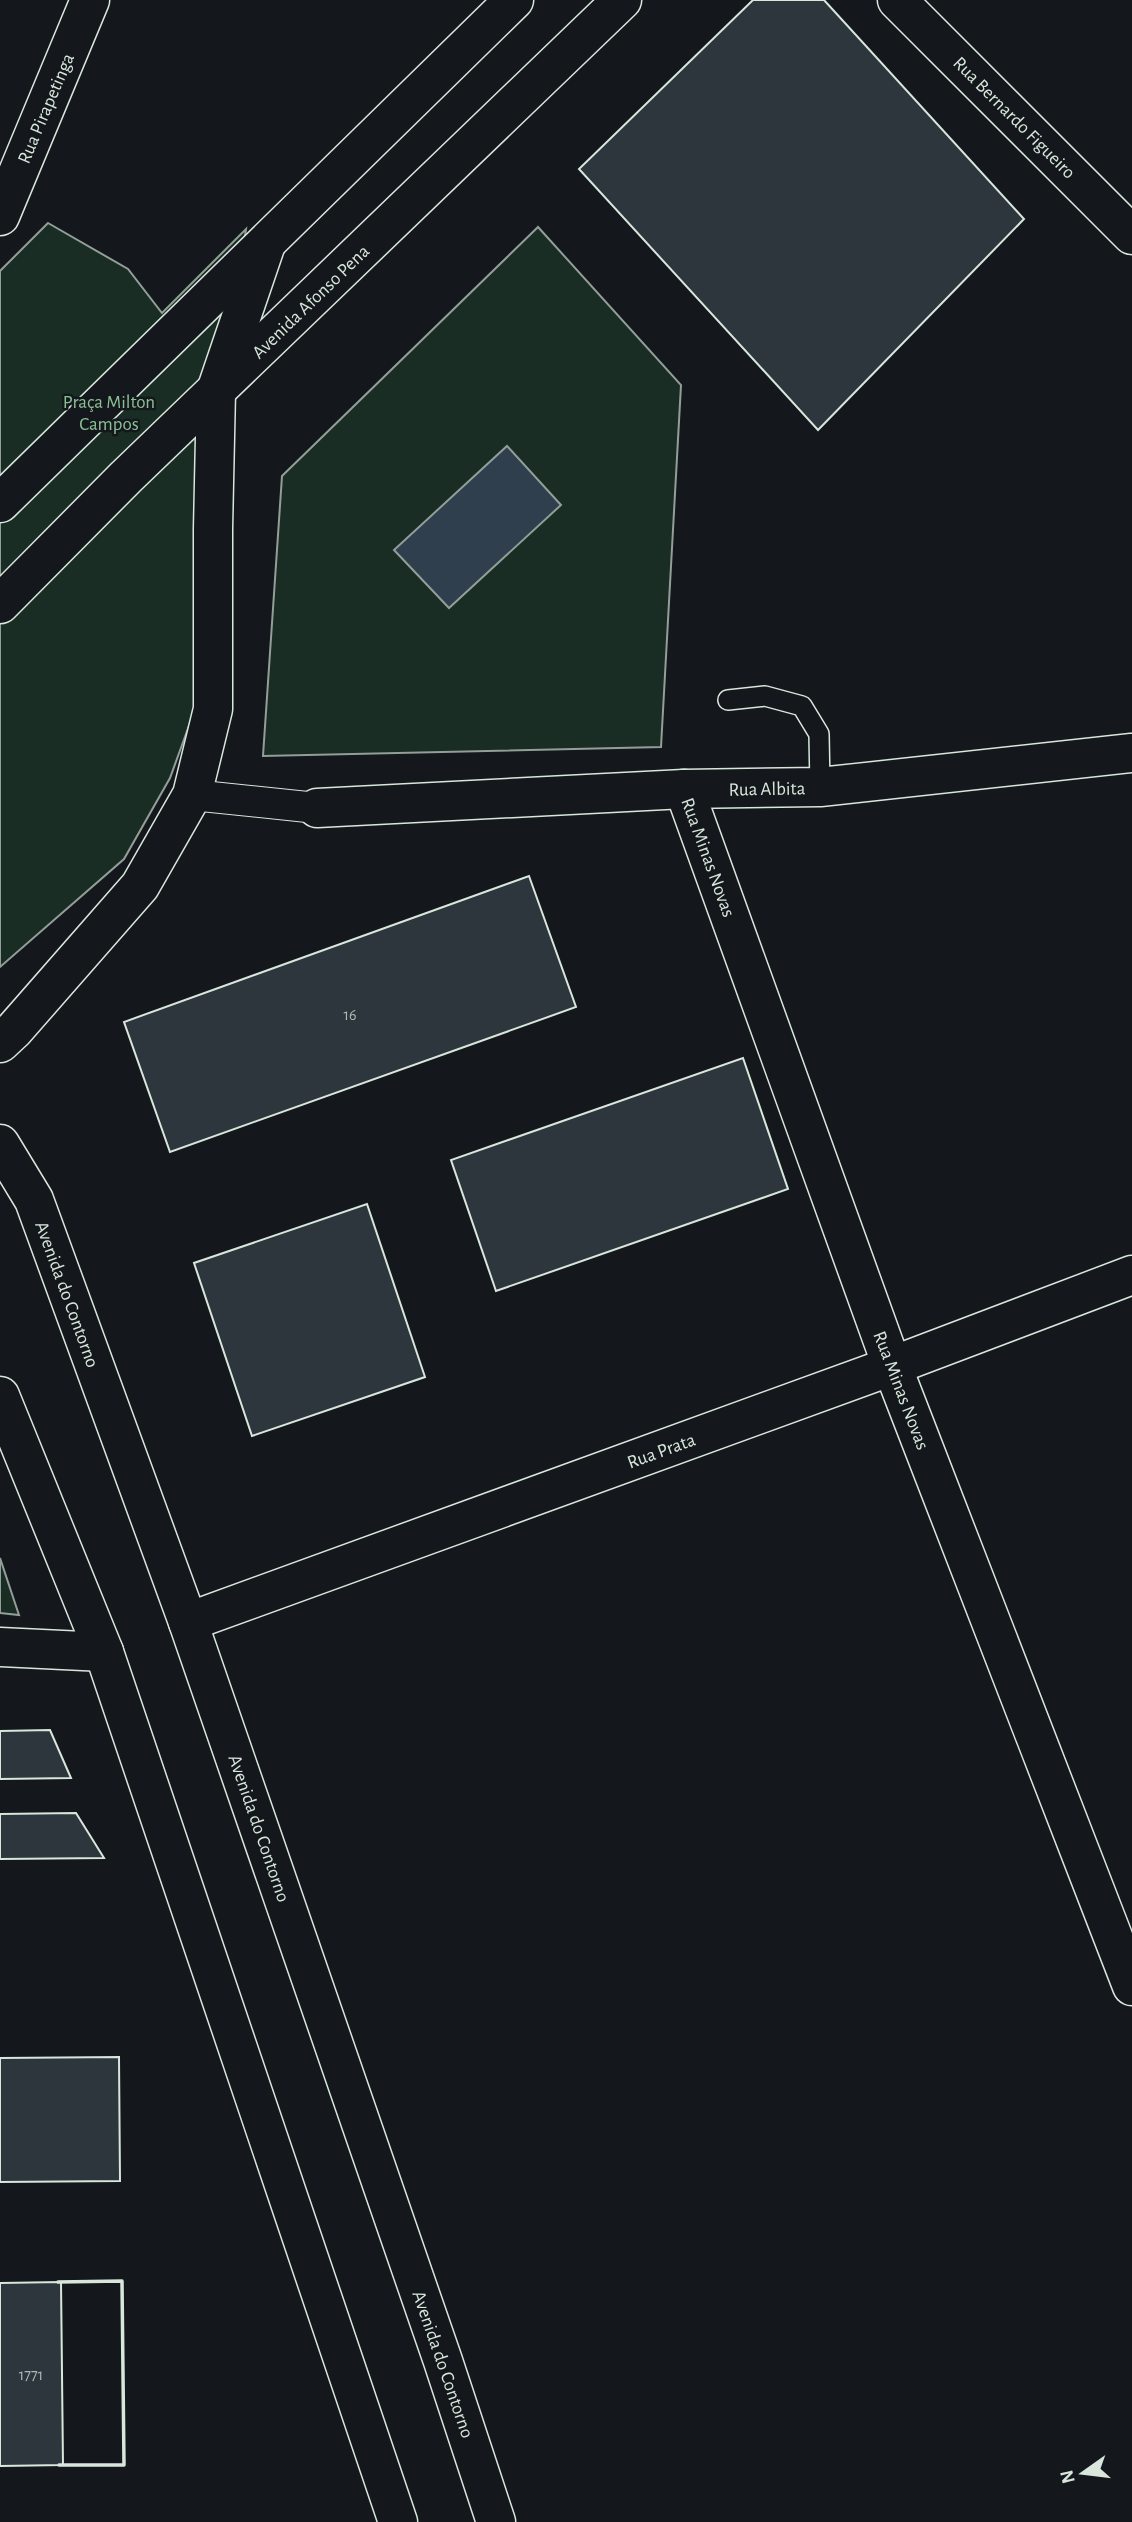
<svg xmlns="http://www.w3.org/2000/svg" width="1132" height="2522" viewBox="0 0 1132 2522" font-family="'Alegreya Sans',sans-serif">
	<rect width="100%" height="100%" fill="#14181c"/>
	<g fill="#1a2d24" stroke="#939e99" stroke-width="2">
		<path d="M 48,223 L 128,269 L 162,313 L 246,229 L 200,527 L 198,701 L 170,778 L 124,859 L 0,967 L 0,271 Z"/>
		<path d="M 538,227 L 681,385 L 661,747 L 263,756 L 282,476 Z"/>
		<path d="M 0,1558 L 19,1615 L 0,1613 Z"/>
	</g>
	<path fill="#2f3f4d" stroke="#939e99" stroke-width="2" d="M 507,446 L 561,505 L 449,608 L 394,550 Z"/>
	<g fill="#2c363c" stroke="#d8e6dc" stroke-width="2">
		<path d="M 753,0 L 824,0 L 1024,219 L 818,430 L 579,169 Z"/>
		<path d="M 529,876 L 576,1007 L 170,1152 L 124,1022 Z"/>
		<path d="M 743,1058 L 788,1189 L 496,1291 L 451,1160 Z"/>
		<path d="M 367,1204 L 425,1377 L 252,1436 L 194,1263 Z"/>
		<path d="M 50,1730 L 71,1778 L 0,1779 L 0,1731 Z"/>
		<path d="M 76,1813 L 104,1858 L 0,1859 L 0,1814 Z"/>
		<path d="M 119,2057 L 120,2181 L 0,2182 L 0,2058 Z"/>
		<path d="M 61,2282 L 63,2465 L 0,2466 L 0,2283 Z"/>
	</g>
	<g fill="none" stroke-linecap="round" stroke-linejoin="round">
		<defs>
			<path id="service" d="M 728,700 L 765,696 L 802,706 L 819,734 L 820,787"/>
			<path id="pedestrian" d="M 192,795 L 317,808"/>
			<g id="minor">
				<path d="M 897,0 L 1132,235"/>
				<path d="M 0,216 L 90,0"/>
				<path d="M 684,789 L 892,1366 L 1132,1986"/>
				<path d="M 317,808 L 684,789 L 820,787 L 1132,753"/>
				<path d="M 188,1622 L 892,1366 L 1132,1275"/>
				<path d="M 0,1647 L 104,1652"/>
			</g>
			<g id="secondary">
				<path d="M 0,503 L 514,0"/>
				<path d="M 0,604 L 126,477 L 622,0"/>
				<path d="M 0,1043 L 14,1030 L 140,886 L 192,795 L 213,709 L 213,529 L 216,391 L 266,244"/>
			</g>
			<g id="primary">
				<path d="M 0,1144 L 34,1200 L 188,1622 L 443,2361 L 496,2522"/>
				<path d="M 0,1396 L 104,1652 L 398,2522"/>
			</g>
		</defs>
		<use href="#service" stroke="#d8e6dc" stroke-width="22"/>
		<use href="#pedestrian" stroke="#d8e6dc" stroke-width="32"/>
		<use href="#minor" stroke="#d8e6dc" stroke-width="41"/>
		<use href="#secondary" stroke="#d8e6dc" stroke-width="41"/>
		<use href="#primary" stroke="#d8e6dc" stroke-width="41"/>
		<use href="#service" stroke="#14181c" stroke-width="19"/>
		<use href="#pedestrian" stroke="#14181c" stroke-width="30"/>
		<use href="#minor" stroke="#14181c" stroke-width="38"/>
		<use href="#secondary" stroke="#14181c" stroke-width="38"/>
		<use href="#primary" stroke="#14181c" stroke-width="38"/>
		<path stroke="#d8e6dc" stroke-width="3.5" d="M 58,2282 L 122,2281 L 124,2465 L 59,2465"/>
	</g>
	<g text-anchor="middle" stroke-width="5" stroke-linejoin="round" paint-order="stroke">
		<g font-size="16" fill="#adbab4">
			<text x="350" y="1020">16</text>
			<text x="31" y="2380">1771</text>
		</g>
		<g font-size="19" fill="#d8e6dc" stroke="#14181c">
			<text transform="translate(45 108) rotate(-67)" y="7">Rua Pirapetinga</text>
			<text transform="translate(1015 117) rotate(45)" y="7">Rua Bernardo Figueiro</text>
			<text transform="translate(310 301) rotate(-44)" y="7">Avenida Afonso Pena</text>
			<text transform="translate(767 788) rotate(-1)" y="7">Rua Albita</text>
			<text transform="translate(709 857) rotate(70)" y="7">Rua Minas Novas</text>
			<text transform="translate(68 1294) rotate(70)" y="7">Avenida do Contorno</text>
			<text transform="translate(902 1390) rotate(69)" y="7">Rua Minas Novas</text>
			<text transform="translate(661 1450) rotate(-20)" y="7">Rua Prata</text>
			<text transform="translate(260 1828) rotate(71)" y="7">Avenida do Contorno</text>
			<text transform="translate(444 2364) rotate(71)" y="7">Avenida do Contorno</text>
		</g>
		<g font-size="19" fill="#8ac095" stroke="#14181c">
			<text x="109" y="408">Praça Milton<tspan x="109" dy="22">Campos</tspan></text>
		</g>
	</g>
	<g transform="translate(1083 2473) rotate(256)" stroke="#14181c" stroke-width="5" paint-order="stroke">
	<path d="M0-5L12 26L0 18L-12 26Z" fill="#d8e6dc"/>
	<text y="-10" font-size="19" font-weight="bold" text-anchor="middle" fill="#d8e6dc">N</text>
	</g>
</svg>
